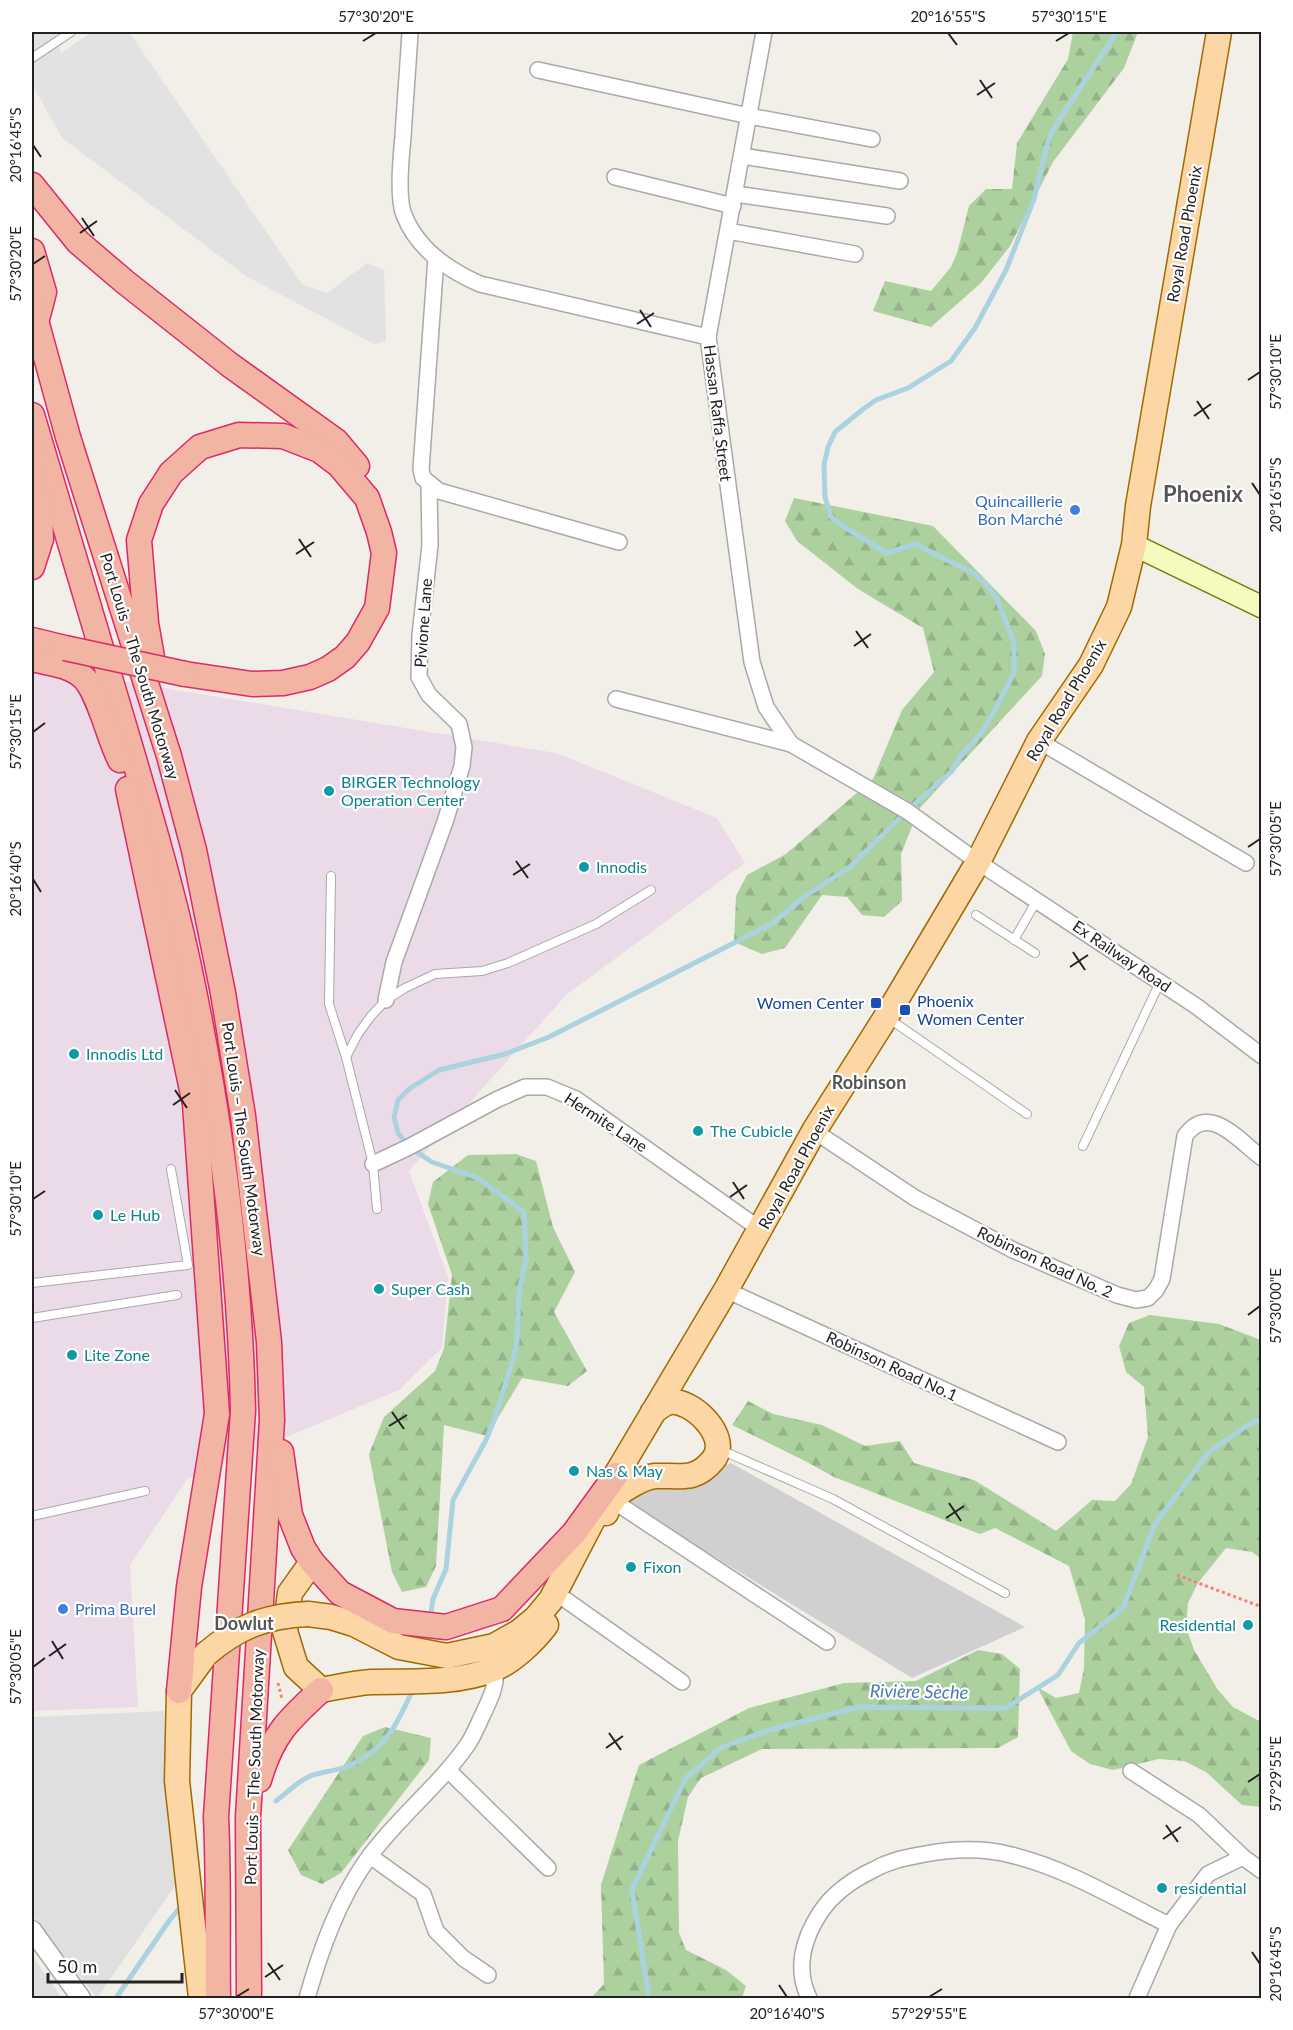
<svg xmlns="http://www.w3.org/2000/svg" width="1293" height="2030" viewBox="0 0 1293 2030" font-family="Lato,sans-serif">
	<defs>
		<pattern id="forest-firs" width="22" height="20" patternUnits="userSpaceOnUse" patternTransform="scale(1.5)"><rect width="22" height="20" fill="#add19e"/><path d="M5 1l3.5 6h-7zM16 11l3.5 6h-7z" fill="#95b388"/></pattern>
	</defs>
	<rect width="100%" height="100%" fill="#f2efe9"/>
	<g fill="#e0dfdf">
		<path d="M 164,1711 L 181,1877 L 97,1998 L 32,1915 L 32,1717 Z"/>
		<path d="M 32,1956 L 62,1998 L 32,1998 Z"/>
	</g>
	<path fill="#ebdbe8" d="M 32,666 L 556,753 L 717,818 L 745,863 L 566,995 L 409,1171 L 448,1277 L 442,1348 L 399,1390 L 187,1479 L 130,1565 L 138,1707 L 32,1711 Z"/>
	<path fill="#d0d0d0" d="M 731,1463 L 1025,1627 L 912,1678 L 627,1503 L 646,1484 L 676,1484 Z"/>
	<g fill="url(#forest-firs)">
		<path d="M 1073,32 L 1138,32 L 1124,68 L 1053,162 L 1010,246 L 981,283 L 931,327 L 873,311 L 885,281 L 931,291 L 951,267 L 957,253 L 969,206 L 986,189 L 1012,189 L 1017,143 L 1068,59 Z"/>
		<path d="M 794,498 L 933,526 L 1036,631 L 1045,654 L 1042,676 L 919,809 L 901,854 L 902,901 L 884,917 L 862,915 L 847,897 L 822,895 L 785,948 L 762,954 L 734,942 L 736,896 L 747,875 L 786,854 L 873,779 L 902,710 L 934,672 L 923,628 L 858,589 L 797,541 L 785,521 Z"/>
		<path d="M 516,1154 L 536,1161 L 553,1227 L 575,1272 L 554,1312 L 587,1371 L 568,1386 L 522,1378 L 487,1436 L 444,1425 L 436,1566 L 426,1587 L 402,1592 L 392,1572 L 369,1454 L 384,1417 L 435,1371 L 444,1348 L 452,1275 L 428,1204 L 433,1182 L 468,1155 Z"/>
		<path d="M 1150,1315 L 1219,1324 L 1261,1340 L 1261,1559 L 1252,1552 L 1226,1548 L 1198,1583 L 1188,1603 L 1186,1627 L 1194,1650 L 1218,1690 L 1233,1707 L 1261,1722 L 1261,1807 L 1242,1805 L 1206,1772 L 1184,1761 L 1159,1759 L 1113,1770 L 1090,1764 L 1071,1751 L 1037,1687 L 1056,1698 L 1079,1693 L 1084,1668 L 1085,1619 L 1069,1566 L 995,1528 L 980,1534 L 834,1477 L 805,1461 L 732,1425 L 748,1401 L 773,1414 L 822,1425 L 865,1446 L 900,1441 L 914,1463 L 974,1480 L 1056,1531 L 1092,1500 L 1115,1501 L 1131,1484 L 1148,1437 L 1144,1387 L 1126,1372 L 1119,1346 L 1129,1323 Z"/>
		<path d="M 978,1650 L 1002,1654 L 1020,1669 L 1018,1737 L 998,1748 L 762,1749 L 701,1778 L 688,1797 L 678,1841 L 679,1933 L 686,1950 L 726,1970 L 746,1986 L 742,1998 L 591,1998 L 604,1984 L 601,1885 L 639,1765 L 749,1708 L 844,1683 L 916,1681 Z"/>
		<path d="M 385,1727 L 431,1738 L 429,1760 L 341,1873 L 322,1884 L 301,1875 L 288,1850 L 363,1736 Z"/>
	</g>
	<path fill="#e2e2e2" d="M 32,32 L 55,32 L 61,53 L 92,32 L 129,32 L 302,284 L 327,293 L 367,263 L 384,270 L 386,341 L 374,344 L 246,276 L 62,138 L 32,84 Z"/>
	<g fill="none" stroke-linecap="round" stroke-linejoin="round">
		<g stroke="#aad3df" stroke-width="5">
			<path d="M 430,1620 L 433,1599 L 446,1569 L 453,1500 L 486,1440 L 495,1418 L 514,1356 L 517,1341 L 519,1292 L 526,1260 L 524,1212 L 478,1178 L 432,1162 L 409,1147 L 398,1133 L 394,1117 L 398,1100 L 409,1089 L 439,1070 L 505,1054 L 549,1037 L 773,923 L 805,896 L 849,868 L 907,811 L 952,771 L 960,757 L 982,732 L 991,717 L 1014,673 L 1014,643 L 997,599 L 988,587 L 975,574 L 915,544 L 887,553 L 846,528 L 831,517 L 825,497 L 824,465 L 828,447 L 835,432 L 862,410 L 876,400 L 908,388 L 951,361 L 975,328 L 1006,270 L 1034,199 L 1048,141 L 1055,126 L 1117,32"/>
			<path d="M 276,1801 C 287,1793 298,1781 310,1776 C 321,1772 334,1771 346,1767 C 385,1751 397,1725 413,1689"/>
			<path d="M 116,1998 L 169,1921 L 183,1904"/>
			<path d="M 649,1998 L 632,1889 L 686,1778 L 722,1747 L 769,1730 L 859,1707 L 1006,1708 L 1058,1675 L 1079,1643 L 1123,1608 L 1155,1524 L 1209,1452 L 1249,1424 L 1262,1420"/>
		</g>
		<defs>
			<g id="service">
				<path d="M 32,58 L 71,32"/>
				<path d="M 331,876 L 329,1004 L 346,1057 L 373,1164 L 377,1209"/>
				<path d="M 976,915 L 1035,953"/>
				<path d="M 1014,940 L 1037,900"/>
				<path d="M 888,1018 L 1027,1114"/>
				<path d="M 346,1057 L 358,1034 L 371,1016 L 386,1000 L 405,988 L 435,974 L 482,971 L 508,963 L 596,924 L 651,890"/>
				<path d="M 1083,1146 L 1160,982"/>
				<path d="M 32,1283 L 188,1265 L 171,1169"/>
				<path d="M 32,1318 L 177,1295"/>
				<path d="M 721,1450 L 833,1499 L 1005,1593"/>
				<path d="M 32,1516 L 145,1491"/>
			</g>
			<g id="minor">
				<path d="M 410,32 C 408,67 405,102 403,137 C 401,156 397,198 404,215 C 417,248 448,270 480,284 L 708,337 L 752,662 L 766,707 L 791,744 L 907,811 L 978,862 L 1196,1006 L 1262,1056"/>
				<path d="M 538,70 L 749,116 L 872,139"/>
				<path d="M 742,156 L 900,181"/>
				<path d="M 615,177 L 733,206"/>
				<path d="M 735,194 L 887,216"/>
				<path d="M 728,231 L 855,254"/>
				<path d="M 436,258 L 421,469 L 423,478 L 439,491 L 619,542"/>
				<path d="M 708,337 L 764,32"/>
				<path d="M 616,699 L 791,744"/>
				<path d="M 1039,741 L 1246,863"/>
				<path d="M 386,1000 L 394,962 L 445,822 L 462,766 L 464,747 L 459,724 L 429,695 L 419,677 L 420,635 L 430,545 L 429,485"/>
				<path d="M 814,1131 L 915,1198 L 1013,1250 L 1117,1295 L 1136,1300 L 1148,1298 L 1156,1290 L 1162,1279 L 1185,1136 C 1209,1102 1239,1141 1262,1158"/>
				<path d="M 373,1164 L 409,1147 L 496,1100 L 525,1087 L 547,1087 L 576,1099 L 761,1230"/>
				<path d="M 726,1290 L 1058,1442"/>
				<path d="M 612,1500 L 827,1642"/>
				<path d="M 566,1600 L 682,1682"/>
				<path d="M 448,1770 L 548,1868"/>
				<path d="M 1131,1771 L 1199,1815 L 1243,1857 L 1262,1871"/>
				<path d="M 370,1856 L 423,1894 L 436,1931 L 463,1958 L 488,1975"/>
				<path d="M 307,1998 C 321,1949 338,1900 369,1857 C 398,1817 439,1786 468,1744 C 474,1735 479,1722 484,1712 C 491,1697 497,1685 495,1669"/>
				<path d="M 809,1998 C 795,1969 803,1939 820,1913 C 833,1893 852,1880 873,1870 C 891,1860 905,1858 925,1854 C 952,1849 984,1848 1011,1855 C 1066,1868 1118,1900 1169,1925 L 1208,1874 L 1243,1857"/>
				<path d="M 1137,1998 L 1169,1925"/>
			</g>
			<path id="tertiary" d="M 32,1930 L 81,1998"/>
			<path id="secondary" d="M 1134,545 L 1262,607"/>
			<g id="primary">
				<path d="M 606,1513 C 608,1509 609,1504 612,1501 C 618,1491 644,1477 655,1476 C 680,1475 695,1482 713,1460 C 732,1437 691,1398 669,1402 C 663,1404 658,1408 653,1412"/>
				<path d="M 312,1562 L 290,1593 L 285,1631 L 296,1667 L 321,1690 C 338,1687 355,1683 371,1682 C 410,1681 458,1684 494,1669 C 513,1661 533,1642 546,1625"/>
				<path d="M 308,1614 L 331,1617 L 354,1624 L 399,1647 L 447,1656 L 494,1646 L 519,1632 L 536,1618 L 551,1600 L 616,1475 L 726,1290 L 814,1131 L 886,1017 L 978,862 L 1039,741 L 1091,665 L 1119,607 L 1134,545 L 1138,506 L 1219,32"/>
				<path d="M 201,1998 L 177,1781 L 179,1691 L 206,1654"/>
			</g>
			<g id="trunk">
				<path d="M 32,185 L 78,242 L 125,282 L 230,365 L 336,441 L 357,466"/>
				<path d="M 32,251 L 44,292 L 36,323"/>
				<path d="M 32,306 L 68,437 L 169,756 L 194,850 L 223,993 L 243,1116 L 269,1342 L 272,1420 L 248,1817 L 249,1998"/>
				<path d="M 32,415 C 61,515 91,615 121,715 C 145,797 170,879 188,962 C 219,1108 240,1261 243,1410 L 216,1817 C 219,1878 217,1938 218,1998"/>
				<path d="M 32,567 L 41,539 L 40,514 L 33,474 L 37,456"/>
				<path d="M 32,640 L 65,648"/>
				<path d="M 32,659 C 49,663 71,665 84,678 C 99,693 109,739 120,760"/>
				<path d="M 154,669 L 146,623 L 139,540 L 151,504 L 171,473 L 200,447 L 239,435 L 283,436 L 319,450 L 339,465 L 367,498 L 379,532 L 384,553 L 377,608 L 358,642 L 345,657 L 328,669 L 310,677 L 283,683 L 252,684 L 185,674"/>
				<path d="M 128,789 L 195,1104 L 217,1414 L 189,1587 L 179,1691"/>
				<path d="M 281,1452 L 290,1515 L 303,1548 L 312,1562 L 340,1593 L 393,1621 L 446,1627 L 502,1609 L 574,1533 L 616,1475"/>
				<path d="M 259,1780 C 272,1735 288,1720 321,1690"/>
			</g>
		</defs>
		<use href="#service" stroke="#a9a9a9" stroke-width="10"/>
		<use href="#minor" stroke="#a9a9a9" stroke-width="18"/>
		<use href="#tertiary" stroke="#a9a9a9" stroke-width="21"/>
		<use href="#secondary" stroke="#707d05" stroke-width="24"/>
		<use href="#primary" stroke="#a06b00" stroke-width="27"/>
		<use href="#trunk" stroke="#dc2a67" stroke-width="27"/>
		<g stroke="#fa8072" stroke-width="3" stroke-dasharray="3 3" stroke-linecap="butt">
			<path d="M 1177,1575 L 1262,1607"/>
			<path d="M 278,1683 L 282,1699"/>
		</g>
		<use href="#service" stroke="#fff" stroke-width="8"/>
		<use href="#minor" stroke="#fff" stroke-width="15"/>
		<use href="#tertiary" stroke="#fff" stroke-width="18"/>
		<use href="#secondary" stroke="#f7fabf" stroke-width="21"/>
		<use href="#primary" stroke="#fcd6a4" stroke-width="24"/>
		<use href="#trunk" stroke="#f2b4a3" stroke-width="24"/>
		<defs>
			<path id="primary-bridge" d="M 206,1654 C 239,1626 266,1616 308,1614"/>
			<path id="trunk-bridge" d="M 65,648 L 185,674"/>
		</defs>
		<use href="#primary-bridge" stroke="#a06b00" stroke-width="27" stroke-linecap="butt"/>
		<use href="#trunk-bridge" stroke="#dc2a67" stroke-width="27" stroke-linecap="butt"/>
		<use href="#primary-bridge" stroke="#fcd6a4" stroke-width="24"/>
		<use href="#trunk-bridge" stroke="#f2b4a3" stroke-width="24"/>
	</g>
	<path fill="none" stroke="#222" stroke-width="2" d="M 948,33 L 957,45M 363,41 L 376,33M 1056,41 L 1069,33M 980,80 L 992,98M 977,95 L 995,83M 33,145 L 41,157M 82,218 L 94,236M 80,233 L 97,221M 33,264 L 45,256M 640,310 L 651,327M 637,324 L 654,313M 1248,380 L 1260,372M 1197,401 L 1209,419M 1194,416 L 1211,404M 1252,483 L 1260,495M 299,539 L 311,557M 296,554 L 314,542M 856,631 L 868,648M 854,646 L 871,634M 33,732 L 45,723M 1248,847 L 1260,839M 516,861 L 528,878M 513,875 L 530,864M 33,879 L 41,892M 1073,952 L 1085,970M 1070,967 L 1088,955M 175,1090 L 187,1108M 173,1105 L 190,1093M 733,1182 L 744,1199M 730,1197 L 747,1185M 33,1199 L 45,1191M 1248,1315 L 1260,1306M 392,1412 L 404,1429M 389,1426 L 407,1415M 949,1503 L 961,1521M 946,1518 L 964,1506M 52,1641 L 63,1659M 49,1656 L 66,1644M 33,1667 L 45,1658M 609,1733 L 621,1750M 606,1748 L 623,1736M 1248,1782 L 1260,1774M 1166,1825 L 1178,1842M 1163,1839 L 1181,1827M 1252,1952 L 1260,1964M 268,1963 L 280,1980M 265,1977 L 283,1965M 779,1985 L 787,1997M 236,1997 L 249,1989M 929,1997 L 942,1989"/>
	<g fill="#3f7fe0" stroke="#fff" stroke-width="2">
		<circle cx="1075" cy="510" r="6"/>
		<circle cx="63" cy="1609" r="6"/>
	</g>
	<g fill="#0f9aa8" stroke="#fff" stroke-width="2">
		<circle cx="329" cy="791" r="6"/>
		<circle cx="584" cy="867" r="6"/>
		<circle cx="74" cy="1054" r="6"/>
		<circle cx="698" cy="1131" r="6"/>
		<circle cx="98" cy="1215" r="6"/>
		<circle cx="379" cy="1289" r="6"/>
		<circle cx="72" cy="1355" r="6"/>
		<circle cx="574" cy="1471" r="6"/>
		<circle cx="631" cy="1567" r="6"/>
		<circle cx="1248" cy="1625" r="6"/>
		<circle cx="1162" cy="1888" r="6"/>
	</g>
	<g fill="#1a4fb4" stroke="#fff" stroke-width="2">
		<rect x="870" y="997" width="12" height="12" rx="3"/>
		<rect x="899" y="1004" width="12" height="12" rx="3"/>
	</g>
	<g text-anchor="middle" stroke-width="4.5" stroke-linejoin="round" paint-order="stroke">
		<g font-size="16" fill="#222" stroke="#fff">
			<text transform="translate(1184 234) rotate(-80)" y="6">Royal Road Phoenix</text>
			<text transform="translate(718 413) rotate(83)" y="6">Hassan Raffa Street</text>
			<text transform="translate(423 623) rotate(-86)" y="6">Pivione Lane</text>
			<text transform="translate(140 666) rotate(73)" y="6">Port Louis – The South Motorway</text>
			<text transform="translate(1066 700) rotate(-59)" y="6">Royal Road Phoenix</text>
			<text transform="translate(1122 956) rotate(34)" y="6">Ex Railway Road</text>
			<text transform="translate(606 1122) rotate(33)" y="6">Hermite Lane</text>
			<text transform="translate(244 1139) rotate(82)" y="6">Port Louis – The South Motorway</text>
			<text transform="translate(796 1167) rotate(-61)" y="6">Royal Road Phoenix</text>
			<text transform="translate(1045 1262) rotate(25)" y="6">Robinson Road No. 2</text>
			<text transform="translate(892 1366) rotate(25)" y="6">Robinson Road No.1</text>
			<text transform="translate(254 1767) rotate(-88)" y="6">Port Louis – The South Motorway</text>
		</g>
		<g font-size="16" fill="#366cbe" stroke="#fff" text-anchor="end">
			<text x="1063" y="507">Quincaillerie<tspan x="1063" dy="18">Bon Marché</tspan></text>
			<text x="75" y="1615" text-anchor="start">Prima Burel</text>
		</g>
		<g font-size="16" fill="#0d838f" stroke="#fff" text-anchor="start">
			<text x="341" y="788">BIRGER Technology<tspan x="341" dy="18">Operation Center</tspan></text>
			<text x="596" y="873">Innodis</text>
			<text x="86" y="1060">Innodis Ltd</text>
			<text x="710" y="1137">The Cubicle</text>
			<text x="110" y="1221">Le Hub</text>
			<text x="391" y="1295">Super Cash</text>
			<text x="84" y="1361">Lite Zone</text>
			<text x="586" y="1477">Nas &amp; May</text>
			<text x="643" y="1573">Fixon</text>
			<text x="1236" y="1631" text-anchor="end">Residential</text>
			<text x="1174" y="1894">residential</text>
		</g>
		<g font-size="16" fill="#164399" stroke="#fff" text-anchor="start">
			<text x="917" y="1007">Phoenix<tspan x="917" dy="18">Women Center</tspan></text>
			<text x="864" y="1009" text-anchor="end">Women Center</text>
		</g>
		<g font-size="18" font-weight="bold" fill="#555" stroke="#fff">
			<text x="869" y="1089">Robinson</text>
			<text x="244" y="1630">Dowlut</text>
		</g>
		<g font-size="18" font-style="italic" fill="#4a7aab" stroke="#fff">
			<text transform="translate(919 1692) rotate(1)" y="6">Rivière Sèche</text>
		</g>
		<g font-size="22" font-weight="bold" fill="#555" stroke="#fff">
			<text x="1203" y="502">Phoenix</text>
		</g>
	</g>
	<rect width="1293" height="2030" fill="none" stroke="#ffffff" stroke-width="66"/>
	<path d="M48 1973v9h134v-9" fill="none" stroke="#222222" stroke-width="3"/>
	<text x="57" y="1973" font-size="18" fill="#222222" stroke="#ffffff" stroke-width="4.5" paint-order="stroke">50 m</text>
	<rect x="33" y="33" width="1227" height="1964" fill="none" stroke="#222" stroke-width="2"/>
	<g font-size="15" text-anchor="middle" fill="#222">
		<text x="376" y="22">57°30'20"E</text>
		<text x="948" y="22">20°16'55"S</text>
		<text x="1069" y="22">57°30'15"E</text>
		<text transform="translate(16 145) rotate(-90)" y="5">20°16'45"S</text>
		<text transform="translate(16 264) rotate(-90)" y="5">57°30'20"E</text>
		<text transform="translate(1276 372) rotate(-90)" y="5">57°30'10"E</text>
		<text transform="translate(1276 495) rotate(-90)" y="5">20°16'55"S</text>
		<text transform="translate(16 732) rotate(-90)" y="5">57°30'15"E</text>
		<text transform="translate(1276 839) rotate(-90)" y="5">57°30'05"E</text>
		<text transform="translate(16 879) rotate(-90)" y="5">20°16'40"S</text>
		<text transform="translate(16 1199) rotate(-90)" y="5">57°30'10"E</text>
		<text transform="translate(1276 1306) rotate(-90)" y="5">57°30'00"E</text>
		<text transform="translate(16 1667) rotate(-90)" y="5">57°30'05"E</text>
		<text transform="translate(1276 1774) rotate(-90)" y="5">57°29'55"E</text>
		<text transform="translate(1276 1964) rotate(-90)" y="5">20°16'45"S</text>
		<text x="236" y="2019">57°30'00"E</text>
		<text x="787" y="2019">20°16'40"S</text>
		<text x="929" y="2019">57°29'55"E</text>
	</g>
</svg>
